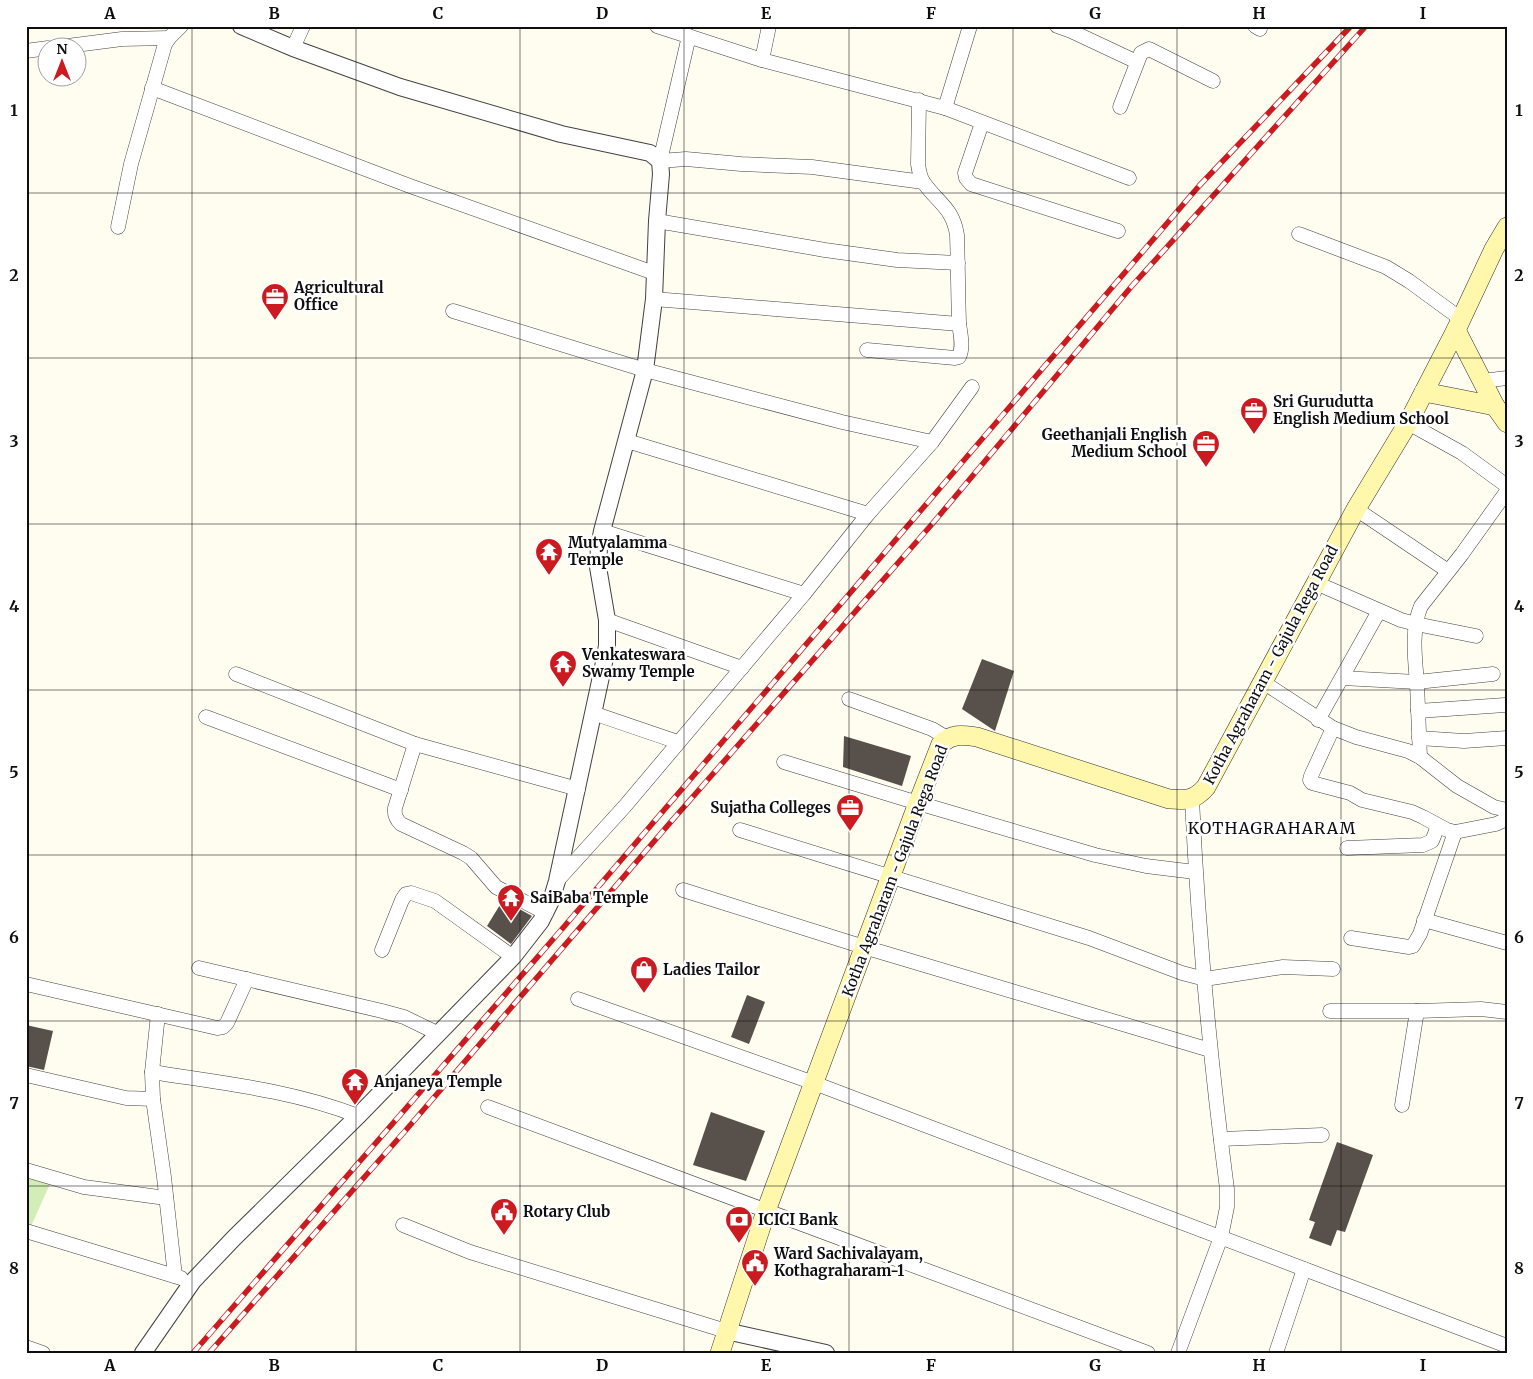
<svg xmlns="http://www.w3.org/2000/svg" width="1533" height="1379" viewBox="0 0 1533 1379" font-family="Merriweather,serif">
	<rect width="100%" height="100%" fill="#fffcf0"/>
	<path fill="#d2eeb6" d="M 26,1178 L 50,1184 L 31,1226 L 26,1225 Z"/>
	<g fill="#58504a">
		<path d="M 982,659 L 1014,671 L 995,731 L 962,709 Z"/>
		<path d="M 844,736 L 911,756 L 902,786 L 843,767 Z"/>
		<path d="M 503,900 L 532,916 L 511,944 L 487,926 Z"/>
		<path d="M 747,995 L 765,1002 L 749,1044 L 731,1037 Z"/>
		<path d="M 26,1025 L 53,1031 L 44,1070 L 26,1066 Z"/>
		<path d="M 711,1112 L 765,1131 L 746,1181 L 693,1165 Z"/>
		<path d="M 1337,1142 L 1373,1155 L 1345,1232 L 1337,1230 L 1331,1246 L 1309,1238 L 1315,1222 L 1309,1220 Z"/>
	</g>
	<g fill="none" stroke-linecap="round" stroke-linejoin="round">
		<defs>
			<g id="minor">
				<path d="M 657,26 L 762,60 L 945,108 L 1129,178"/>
				<path d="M 1057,26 L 1071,31 L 1137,62"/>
				<path d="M 1255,26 L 1260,29"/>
				<path d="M 689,36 L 660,161 L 686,159 L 741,164 L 812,167 L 923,182"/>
				<path d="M 52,48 L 122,39 L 169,38"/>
				<path d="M 293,48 L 303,26"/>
				<path d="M 26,51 L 48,48"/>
				<path d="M 762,60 L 769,26"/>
				<path d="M 152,88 L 410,186 L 654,273"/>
				<path d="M 1120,107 L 1141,53 L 1149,49 L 1213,81"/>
				<path d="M 945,108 L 970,26"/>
				<path d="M 982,123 L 965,173 L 966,178 L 971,184 L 1118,231"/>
				<path d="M 657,221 L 825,250 L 897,260 L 958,263"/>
				<path d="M 118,227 L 131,164 L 165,44 L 169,38 L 181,26"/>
				<path d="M 1299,234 L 1386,267 L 1409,281 L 1461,319"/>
				<path d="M 654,299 L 959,324"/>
				<path d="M 453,311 L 645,370 L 842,422 L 932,442"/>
				<path d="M 867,350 L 955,358 L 959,357 C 964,346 960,334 959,322 C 958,293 958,264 957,235 C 953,208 938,203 924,183 C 920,178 919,171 918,164 L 919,100"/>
				<path d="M 1482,381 L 1507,378"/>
				<path d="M 1408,423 L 1462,453 L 1507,486"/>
				<path d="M 627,441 L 868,514"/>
				<path d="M 1356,509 L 1448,571"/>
				<path d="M 602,531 L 804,594"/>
				<path d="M 1316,583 L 1401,620 L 1416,624 L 1476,636"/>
				<path d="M 607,620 L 742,668"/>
				<path d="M 236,674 L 415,744 L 578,789"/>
				<path d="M 1342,678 L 1417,682 L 1493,674"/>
				<path d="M 1263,682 L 1333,728 L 1356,737 L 1408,751 L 1420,757 L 1457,786 L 1494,807 L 1507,810"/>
				<path d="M 849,699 L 932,729 L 947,738"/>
				<path d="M 1418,711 L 1505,705"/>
				<path d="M 593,713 L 678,742"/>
				<path d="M 206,717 L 401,790"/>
				<path d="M 1318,720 L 1379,611"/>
				<path d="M 1333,728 L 1311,776 L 1310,780 L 1312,783 L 1350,793 L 1362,800 L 1412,812 L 1423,817 L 1447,830 L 1455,832 L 1496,824 L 1507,819"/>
				<path d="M 1419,738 L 1464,741 L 1507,738"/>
				<path d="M 415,744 L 395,808 C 394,815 396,819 401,824 L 463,853 L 471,858 L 496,887 L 546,913"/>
				<path d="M 1420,757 C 1419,733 1418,708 1417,683 C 1415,659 1411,629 1421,606 L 1462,554 L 1507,491"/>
				<path d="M 784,762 L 918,803 L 1095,855 L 1146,866 L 1195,872"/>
				<path d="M 740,830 L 1089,938 L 1182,973 L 1205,979 L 1283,967 L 1333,969"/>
				<path d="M 1347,848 L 1423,845 L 1432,841 L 1438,826"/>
				<path d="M 557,881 L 625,806 L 804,594 L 868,514 L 932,442 L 972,387"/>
				<path d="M 683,890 L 864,947 L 1210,1050"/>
				<path d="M 1424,920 L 1507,943"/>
				<path d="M 1351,938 L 1409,947 L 1413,946 L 1420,934 L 1455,832"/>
				<path d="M 382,950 L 402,900 L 406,894 L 411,893 L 435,901 L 513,957"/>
				<path d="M 199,968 L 382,1011 L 404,1017 L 437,1033"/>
				<path d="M 26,984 L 217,1028 L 223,1027 L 227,1023 L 247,979"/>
				<path d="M 578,999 L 814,1083 L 1507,1346"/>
				<path d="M 1330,1011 L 1417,1011 L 1481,1009 L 1507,1012"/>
				<path d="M 158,1014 L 152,1072 L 153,1099 L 164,1177 L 175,1276"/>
				<path d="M 152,1072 C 221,1083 292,1090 358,1116"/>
				<path d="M 26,1075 L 126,1098 L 153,1099"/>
				<path d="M 1402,1105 L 1417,1011"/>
				<path d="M 488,1107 L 1148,1353"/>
				<path d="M 1221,1139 L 1322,1135"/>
				<path d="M 26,1170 L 84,1187 L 166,1198"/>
				<path d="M 403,1225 L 470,1252 L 726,1331"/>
				<path d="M 26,1231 L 181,1278"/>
				<path d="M 26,1347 L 43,1353"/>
				<path d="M 1178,1353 L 1221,1237 L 1227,1207 L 1227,1189 C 1210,1059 1198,929 1192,799"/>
				<path d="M 1276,1353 L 1304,1269"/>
			</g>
			<g id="tertiary">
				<path d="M 726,1331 L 826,1353"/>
				<path d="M 143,1353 L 193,1281 L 234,1238 L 358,1116 L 513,957 L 541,921 L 551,901 L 557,881 L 605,658 L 607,645 L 607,620 L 598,567 L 599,547 L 602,531 L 645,370 L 654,299 L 657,221 L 661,174 L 660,161 L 650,153 L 561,134 L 400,87 L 293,48 L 241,26"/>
			</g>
			<g id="secondary">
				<path d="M 1456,330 L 1495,406 L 1507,423"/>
				<path d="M 1424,392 L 1495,406"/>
				<path d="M 720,1353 L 766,1211 L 918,803 L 941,744 C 953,733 962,735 977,737 L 1169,799 C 1186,800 1194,801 1206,787 L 1356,509 L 1408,423 L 1456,330 L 1494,249 L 1507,227"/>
			</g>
		</defs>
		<use href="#minor" stroke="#424242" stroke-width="15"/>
		<use href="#tertiary" stroke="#424242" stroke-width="18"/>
		<use href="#secondary" stroke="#313131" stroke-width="20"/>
		<use href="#minor" stroke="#fff" stroke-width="14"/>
		<use href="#tertiary" stroke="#fff" stroke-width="16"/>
		<use href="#secondary" stroke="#fff7ab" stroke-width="19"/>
		<defs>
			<g id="rail">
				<path d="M 193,1353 L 562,929 L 1199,186 L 1351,26"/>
				<path d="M 209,1353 L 406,1130 L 669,824 L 933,523 L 1131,287 L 1366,26"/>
			</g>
		</defs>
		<use href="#rail" stroke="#cb1a20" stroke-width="5.5"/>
		<use href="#rail" stroke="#fff" stroke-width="4" stroke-dasharray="11" stroke-linecap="butt"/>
	</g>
	<path fill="none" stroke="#0f0f0f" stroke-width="1" stroke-opacity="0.55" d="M 192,26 L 192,1353M 356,26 L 356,1353M 520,26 L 520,1353M 684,26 L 684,1353M 849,26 L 849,1353M 1013,26 L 1013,1353M 1177,26 L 1177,1353M 1341,26 L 1341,1353M 26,193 L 1507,193M 26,358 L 1507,358M 26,524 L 1507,524M 26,690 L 1507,690M 26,855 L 1507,855M 26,1021 L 1507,1021M 26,1186 L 1507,1186"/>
	<defs>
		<symbol id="office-pin" viewBox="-11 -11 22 30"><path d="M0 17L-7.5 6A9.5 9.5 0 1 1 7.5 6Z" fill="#cb1a20" stroke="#fff"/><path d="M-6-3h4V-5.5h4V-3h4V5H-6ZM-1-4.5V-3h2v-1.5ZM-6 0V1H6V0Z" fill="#fff"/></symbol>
		<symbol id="temple-pin" viewBox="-11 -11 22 30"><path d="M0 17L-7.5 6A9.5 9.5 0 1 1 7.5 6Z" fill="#cb1a20" stroke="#fff"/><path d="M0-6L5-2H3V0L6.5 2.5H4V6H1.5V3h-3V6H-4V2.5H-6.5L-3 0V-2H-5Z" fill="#fff"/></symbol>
		<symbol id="shop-pin" viewBox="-11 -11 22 30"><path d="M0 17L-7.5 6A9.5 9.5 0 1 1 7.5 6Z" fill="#cb1a20" stroke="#fff"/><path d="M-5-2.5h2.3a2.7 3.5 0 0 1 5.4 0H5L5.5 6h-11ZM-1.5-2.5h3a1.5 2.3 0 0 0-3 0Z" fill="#fff"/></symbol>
		<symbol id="civic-pin" viewBox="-11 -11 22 30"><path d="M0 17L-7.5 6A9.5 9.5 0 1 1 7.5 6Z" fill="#cb1a20" stroke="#fff"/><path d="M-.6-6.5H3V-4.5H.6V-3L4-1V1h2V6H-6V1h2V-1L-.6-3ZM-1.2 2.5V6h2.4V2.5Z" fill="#fff"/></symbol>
		<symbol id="bank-pin" viewBox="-11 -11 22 30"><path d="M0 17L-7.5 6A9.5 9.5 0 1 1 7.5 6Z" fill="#cb1a20" stroke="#fff"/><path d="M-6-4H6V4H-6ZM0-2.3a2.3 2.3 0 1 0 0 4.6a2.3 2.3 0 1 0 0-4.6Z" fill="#fff"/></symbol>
	</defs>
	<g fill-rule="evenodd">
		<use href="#office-pin" x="259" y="281" width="32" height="43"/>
		<use href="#office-pin" x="1238" y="395" width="32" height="43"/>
		<use href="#office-pin" x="1190" y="428" width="32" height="43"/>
		<use href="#temple-pin" x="533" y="536" width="32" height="43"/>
		<use href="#temple-pin" x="547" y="648" width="32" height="43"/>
		<use href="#office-pin" x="834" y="792" width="32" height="43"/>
		<use href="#temple-pin" x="495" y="882" width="32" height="43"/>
		<use href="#shop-pin" x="628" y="954" width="32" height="43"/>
		<use href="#temple-pin" x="339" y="1066" width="32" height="43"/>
		<use href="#civic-pin" x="488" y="1196" width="32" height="43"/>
		<use href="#bank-pin" x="723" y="1204" width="32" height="43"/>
		<use href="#civic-pin" x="739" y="1247" width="32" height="43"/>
	</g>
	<g text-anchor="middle" stroke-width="5" stroke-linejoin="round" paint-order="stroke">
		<g font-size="15" font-weight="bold" fill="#0f0f0f" stroke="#fff" text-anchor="start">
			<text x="294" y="293">Agricultural<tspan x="294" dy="17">Office</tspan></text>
			<text x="1273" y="407">Sri Gurudutta<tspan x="1273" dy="17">English Medium School</tspan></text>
			<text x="1187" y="440" text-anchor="end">Geethanjali English<tspan x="1187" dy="17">Medium School</tspan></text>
			<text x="568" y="548">Mutyalamma<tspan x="568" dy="17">Temple</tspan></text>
			<text x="582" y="660">Venkateswara<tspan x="582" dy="17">Swamy Temple</tspan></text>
			<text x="831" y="813" text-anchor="end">Sujatha Colleges</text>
			<text x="530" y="903">SaiBaba Temple</text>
			<text x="663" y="975">Ladies Tailor</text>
			<text x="374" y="1087">Anjaneya Temple</text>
			<text x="523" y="1217">Rotary Club</text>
			<text x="758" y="1225">ICICI Bank</text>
			<text x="774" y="1259">Ward Sachivalayam,<tspan x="774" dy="17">Kothagraharam-1</tspan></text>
		</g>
		<g font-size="15" fill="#0f0f0f" stroke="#fff">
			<text transform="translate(1271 665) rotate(-62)" y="5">Kotha Agraharam - Gajula Rega Road</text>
			<text transform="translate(895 871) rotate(-69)" y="5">Kotha Agraharam - Gajula Rega Road</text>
		</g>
		<g font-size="16" letter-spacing="1" fill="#0f0f0f" stroke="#fff">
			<text x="1272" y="834">KOTHAGRAHARAM</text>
		</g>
	</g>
	<rect width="1533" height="1379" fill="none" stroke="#ffffff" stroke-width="55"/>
	<g transform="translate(62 62)"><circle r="24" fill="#ffffff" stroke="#9f9f9f"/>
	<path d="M0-4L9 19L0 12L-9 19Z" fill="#cb1a20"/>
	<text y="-8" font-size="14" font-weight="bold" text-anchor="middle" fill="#0f0f0f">N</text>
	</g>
	<rect x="28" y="28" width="1478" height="1324" fill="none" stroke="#0f0f0f" stroke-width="2"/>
	<g font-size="16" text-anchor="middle" font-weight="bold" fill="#0f0f0f">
		<text x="110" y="19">A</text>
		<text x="274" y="19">B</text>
		<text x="438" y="19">C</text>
		<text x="602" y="19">D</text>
		<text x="766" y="19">E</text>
		<text x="931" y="19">F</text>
		<text x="1095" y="19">G</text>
		<text x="1259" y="19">H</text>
		<text x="1423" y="19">I</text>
		<text x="14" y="116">1</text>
		<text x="1519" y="116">1</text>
		<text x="14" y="281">2</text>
		<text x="1519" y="281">2</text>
		<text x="14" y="447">3</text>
		<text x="1519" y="447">3</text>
		<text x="14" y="612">4</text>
		<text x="1519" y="612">4</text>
		<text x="14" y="778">5</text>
		<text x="1519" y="778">5</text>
		<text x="14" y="943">6</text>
		<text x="1519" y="943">6</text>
		<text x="14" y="1109">7</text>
		<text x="1519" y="1109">7</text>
		<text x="14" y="1274">8</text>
		<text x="1519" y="1274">8</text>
		<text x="110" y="1371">A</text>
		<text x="274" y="1371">B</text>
		<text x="438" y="1371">C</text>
		<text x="602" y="1371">D</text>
		<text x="766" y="1371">E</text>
		<text x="931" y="1371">F</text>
		<text x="1095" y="1371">G</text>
		<text x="1259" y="1371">H</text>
		<text x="1423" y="1371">I</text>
	</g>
</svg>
